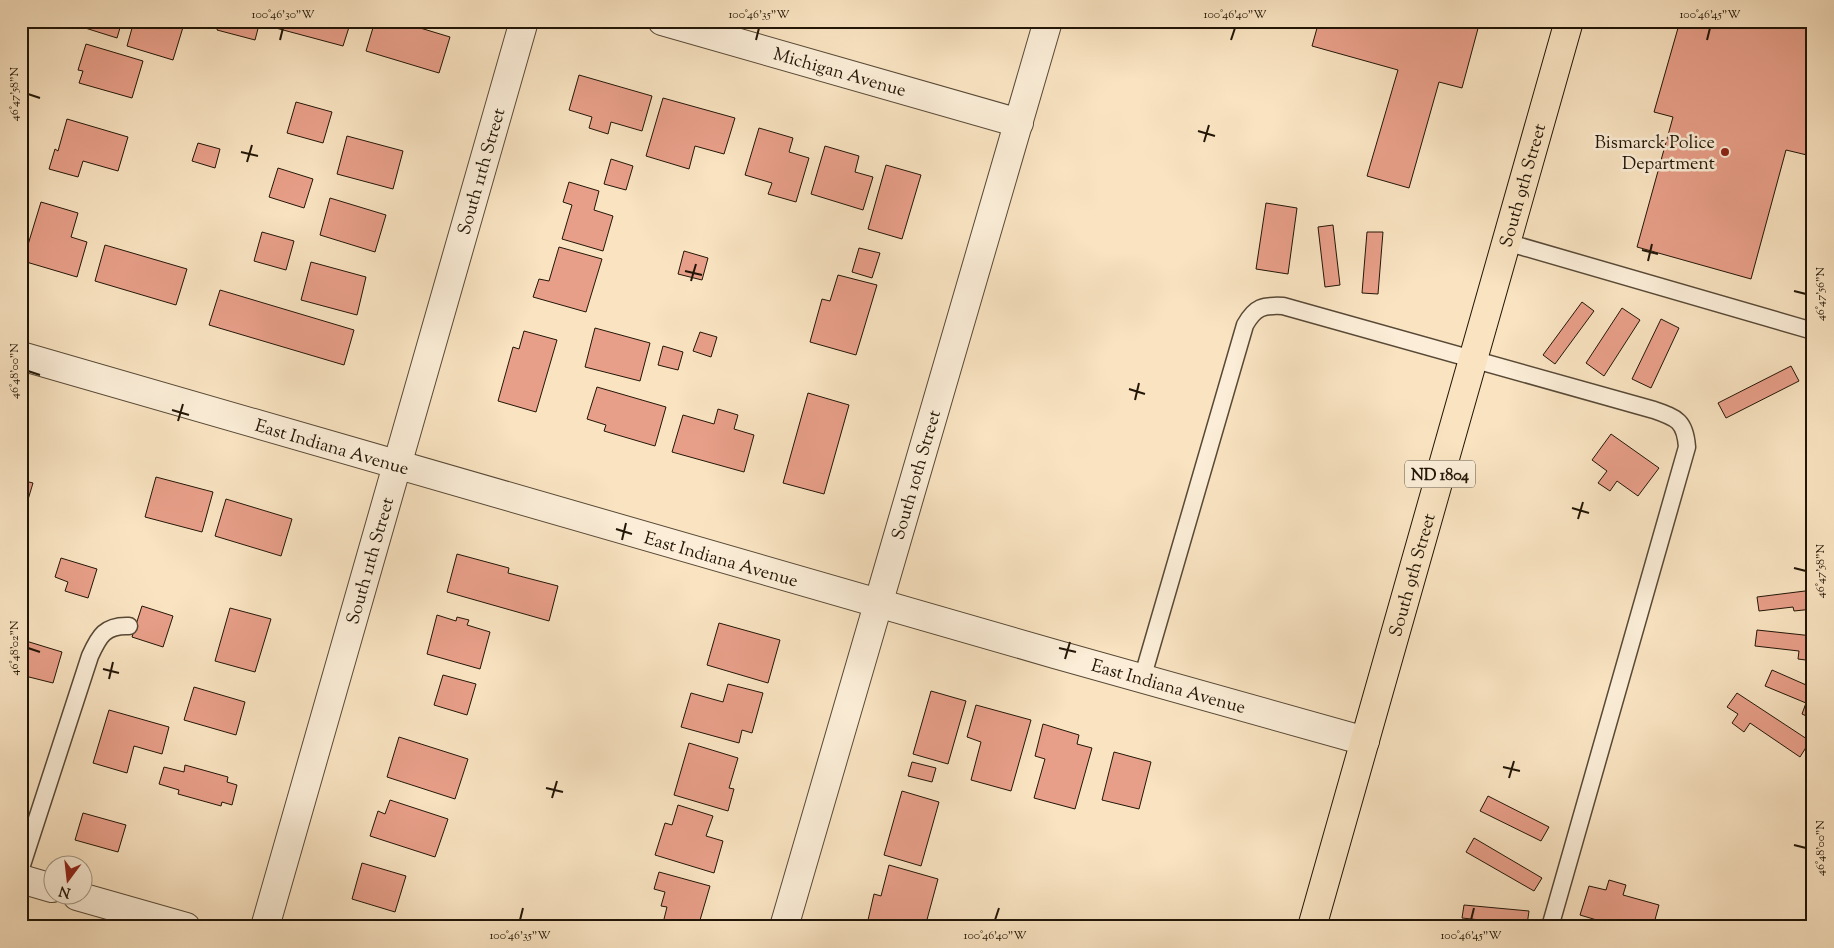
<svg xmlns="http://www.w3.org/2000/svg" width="1834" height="948" viewBox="0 0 1834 948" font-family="'Sorts Mill Goudy',serif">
	<rect width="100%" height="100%" fill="#f9e3c1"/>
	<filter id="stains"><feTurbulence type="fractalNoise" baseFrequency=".004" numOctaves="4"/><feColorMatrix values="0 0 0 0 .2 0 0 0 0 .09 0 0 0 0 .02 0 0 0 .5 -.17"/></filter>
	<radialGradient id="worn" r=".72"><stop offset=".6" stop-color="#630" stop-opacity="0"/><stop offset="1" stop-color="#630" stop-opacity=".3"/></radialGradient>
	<g fill="#e89f89" stroke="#221607">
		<path d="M 83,21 L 122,21 L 117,38 L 82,27 Z"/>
		<path d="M 134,21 L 191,21 L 190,26 L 184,24 L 173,60 L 127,46 Z"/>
		<path d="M 219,21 L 260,21 L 255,40 L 217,30 Z"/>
		<path d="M 274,21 L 351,21 L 343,46 L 272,27 Z"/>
		<path d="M 375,21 L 394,23 L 397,21 L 450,37 L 439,73 L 366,51 Z"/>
		<path d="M 1319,21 L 1480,21 L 1462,88 L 1439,82 L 1409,188 L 1367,176 L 1398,70 L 1312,46 Z"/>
		<path d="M 1680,21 L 1813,21 L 1813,133 L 1807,155 L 1786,150 L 1751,279 L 1637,247 L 1673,117 L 1654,112 Z"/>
		<path d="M 86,44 L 143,61 L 132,98 L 79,83 L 83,71 L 78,70 Z"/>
		<path d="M 579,75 L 652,96 L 642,131 L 611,122 L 608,134 L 589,128 L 592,117 L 569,110 Z"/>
		<path d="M 663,98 L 735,118 L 724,154 L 695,146 L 689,169 L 646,156 Z"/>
		<path d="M 296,102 L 332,112 L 323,143 L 287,133 Z"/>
		<path d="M 67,119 L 128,137 L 118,171 L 83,161 L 78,177 L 49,169 L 55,149 L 58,151 Z"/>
		<path d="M 759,128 L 793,138 L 789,152 L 809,158 L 796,202 L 768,194 L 772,183 L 745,175 Z"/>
		<path d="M 347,136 L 403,151 L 393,189 L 337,174 Z"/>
		<path d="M 198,143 L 220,149 L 215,168 L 192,161 Z"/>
		<path d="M 825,146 L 859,156 L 855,172 L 873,177 L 863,210 L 811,194 Z"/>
		<path d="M 611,159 L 633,166 L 626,190 L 604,184 Z"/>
		<path d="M 886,165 L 921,175 L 902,239 L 868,229 Z"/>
		<path d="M 278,168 L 313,179 L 304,208 L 269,197 Z"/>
		<path d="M 569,182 L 599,191 L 594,210 L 613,216 L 603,251 L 562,239 L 572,205 L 563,202 Z"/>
		<path d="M 330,198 L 386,215 L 375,252 L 320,235 Z"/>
		<path d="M 41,202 L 78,213 L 71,237 L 87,242 L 77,277 L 23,261 Z"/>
		<path d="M 1266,203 L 1297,208 L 1288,274 L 1256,269 Z"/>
		<path d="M 1333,225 L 1340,285 L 1325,287 L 1318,227 Z"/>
		<path d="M 262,232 L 294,241 L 286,270 L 254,261 Z"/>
		<path d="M 1367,232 L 1383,232 L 1378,294 L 1362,293 Z"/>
		<path d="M 105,245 L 187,269 L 176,305 L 95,281 Z"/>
		<path d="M 559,247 L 602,259 L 586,312 L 533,297 L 539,279 L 549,281 Z"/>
		<path d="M 859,248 L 880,253 L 872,278 L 852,272 Z"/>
		<path d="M 684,251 L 708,258 L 702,280 L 678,274 Z"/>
		<path d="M 311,262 L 366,277 L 357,315 L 301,300 Z"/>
		<path d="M 838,275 L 877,285 L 856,355 L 810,342 L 822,299 L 830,301 Z"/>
		<path d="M 220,290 L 354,330 L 344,365 L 209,325 Z"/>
		<path d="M 1582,302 L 1594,311 L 1555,364 L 1543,355 Z"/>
		<path d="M 1622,308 L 1640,320 L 1604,376 L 1586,363 Z"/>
		<path d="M 1661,319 L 1679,328 L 1651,388 L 1632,379 Z"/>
		<path d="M 595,328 L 650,343 L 640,381 L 585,367 Z"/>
		<path d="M 524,331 L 557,340 L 536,412 L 498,401 L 513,347 L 519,349 Z"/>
		<path d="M 700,332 L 717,337 L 711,357 L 693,351 Z"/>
		<path d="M 663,346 L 683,352 L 678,370 L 658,365 Z"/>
		<path d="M 1791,366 L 1799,381 L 1726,418 L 1718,403 Z"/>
		<path d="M 597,387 L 666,407 L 655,446 L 604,431 L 606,425 L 587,419 Z"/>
		<path d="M 808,393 L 849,405 L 824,494 L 783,483 Z"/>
		<path d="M 718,409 L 738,415 L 734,429 L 754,435 L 744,472 L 672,452 L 683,415 L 714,424 Z"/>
		<path d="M 1611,434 L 1659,468 L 1638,496 L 1617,481 L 1610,491 L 1598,483 L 1607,471 L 1592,460 Z"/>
		<path d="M 156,477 L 213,492 L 202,532 L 145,517 Z"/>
		<path d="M 21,480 L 33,483 L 21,523 Z"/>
		<path d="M 226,499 L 292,519 L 281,556 L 215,536 Z"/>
		<path d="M 457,554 L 509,568 L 508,573 L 558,586 L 549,621 L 447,592 Z"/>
		<path d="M 61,558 L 97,569 L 88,598 L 65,591 L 68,582 L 55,577 Z"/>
		<path d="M 1813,590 L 1813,609 L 1794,611 L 1793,607 L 1759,611 L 1757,597 Z"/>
		<path d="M 142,606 L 173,616 L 163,647 L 132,637 Z"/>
		<path d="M 230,608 L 271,619 L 255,672 L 215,661 Z"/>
		<path d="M 437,615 L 456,621 L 457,617 L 469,620 L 467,625 L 490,632 L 480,669 L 427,654 Z"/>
		<path d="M 719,623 L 780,640 L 768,683 L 707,665 Z"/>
		<path d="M 1757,630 L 1813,636 L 1813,661 L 1798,659 L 1799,651 L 1755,646 Z"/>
		<path d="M 26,641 L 62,652 L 53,683 L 21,675 L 21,657 Z"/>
		<path d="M 1772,670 L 1813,688 L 1813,719 L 1802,714 L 1806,703 L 1765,686 Z"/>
		<path d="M 443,675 L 476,684 L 467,715 L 434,705 Z"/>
		<path d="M 728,684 L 763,693 L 752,733 L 742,730 L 739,743 L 681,727 L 691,693 L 723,702 Z"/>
		<path d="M 194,687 L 245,702 L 236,735 L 184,720 Z"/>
		<path d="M 931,691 L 966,701 L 948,764 L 913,754 Z"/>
		<path d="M 1737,693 L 1810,741 L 1800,757 L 1750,723 L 1744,732 L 1732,723 L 1738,714 L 1727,707 Z"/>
		<path d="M 976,705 L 1031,720 L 1011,791 L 971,780 L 981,742 L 967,737 Z"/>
		<path d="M 109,710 L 169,727 L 162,754 L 134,746 L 127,773 L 93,763 Z"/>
		<path d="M 1043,724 L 1079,735 L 1077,744 L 1092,748 L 1075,809 L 1034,798 L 1045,759 L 1035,756 Z"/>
		<path d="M 399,737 L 468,759 L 455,799 L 387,777 Z"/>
		<path d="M 689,743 L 738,758 L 729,788 L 734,789 L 728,811 L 674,795 Z"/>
		<path d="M 1114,752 L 1151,762 L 1139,809 L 1102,800 Z"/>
		<path d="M 912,762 L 936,768 L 932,782 L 908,776 Z"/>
		<path d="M 185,765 L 228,777 L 227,782 L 237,785 L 232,805 L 222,802 L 221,806 L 178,794 L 179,790 L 159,784 L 164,767 L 184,772 Z"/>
		<path d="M 902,791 L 939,802 L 921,866 L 884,855 Z"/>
		<path d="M 1488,796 L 1549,827 L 1541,841 L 1480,811 Z"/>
		<path d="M 390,800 L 448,819 L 435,857 L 370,836 L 378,811 L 385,814 Z"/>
		<path d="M 678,805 L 713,816 L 706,836 L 723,841 L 714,873 L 655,855 L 665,823 L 672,825 Z"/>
		<path d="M 83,813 L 126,825 L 118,852 L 75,840 Z"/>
		<path d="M 1474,838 L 1542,878 L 1534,891 L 1466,852 Z"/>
		<path d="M 362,863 L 406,876 L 395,912 L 352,899 Z"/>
		<path d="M 889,865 L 938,879 L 925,927 L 892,927 L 868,920 L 874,894 L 881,896 Z"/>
		<path d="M 659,872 L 710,886 L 698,927 L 662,927 L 667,907 L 661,906 L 665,892 L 654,889 Z"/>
		<path d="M 1609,880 L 1626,885 L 1623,895 L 1659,905 L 1653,927 L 1620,927 L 1580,915 L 1589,886 L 1606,890 Z"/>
		<path d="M 1464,905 L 1529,911 L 1527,925 L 1462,918 Z"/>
	</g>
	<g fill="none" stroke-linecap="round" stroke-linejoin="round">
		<defs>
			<g id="lane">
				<path d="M 1506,242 L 1813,331"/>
				<path d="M 1142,679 L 1245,325 C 1255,307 1263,305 1283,306 L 1654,410 C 1677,418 1685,421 1687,447 L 1550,927"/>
				<path d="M 21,868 L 90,656 C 99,636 105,625 129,626"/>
			</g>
			<g id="street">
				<path id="s1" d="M 662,21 L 1019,123"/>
				<path id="s2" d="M 21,356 C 468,487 916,616 1365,741"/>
				<path d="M 21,879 L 52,888"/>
				<path d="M 77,896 L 186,927"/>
				<path id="s3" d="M 265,927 L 524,21"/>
				<path id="s4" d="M 784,927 L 1048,21"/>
			</g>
			<g id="primary">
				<path id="s5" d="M 1312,927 L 1569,21"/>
			</g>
		</defs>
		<use href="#lane" stroke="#584936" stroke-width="19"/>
		<use href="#street" stroke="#584936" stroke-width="30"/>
		<use href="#primary" stroke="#221607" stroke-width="30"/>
		<use href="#lane" stroke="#fbedd7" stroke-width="16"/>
		<use href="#street" stroke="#fbedd7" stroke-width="28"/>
		<use href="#primary" stroke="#f9e3c1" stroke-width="28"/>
	</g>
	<path fill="none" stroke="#221607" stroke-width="2" d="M 280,40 L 283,28M 756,40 L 759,28M 1231,40 L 1235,28M 1707,40 L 1710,28M 28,94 L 40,98M 1198,131 L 1215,136M 1204,142 L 1209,125M 241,152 L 258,156M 247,162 L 252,145M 1642,250 L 1658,254M 1648,261 L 1652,244M 685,271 L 702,275M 691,281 L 696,264M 1794,291 L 1806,294M 28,371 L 40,375M 1129,389 L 1145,394M 1135,400 L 1139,383M 172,410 L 189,415M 178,421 L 183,404M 1572,508 L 1589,513M 1578,519 L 1583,502M 616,529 L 632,534M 622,540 L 626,523M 1794,568 L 1806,571M 28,648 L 40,652M 1059,648 L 1076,652M 1065,659 L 1070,642M 103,669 L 119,673M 109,679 L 113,662M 1503,767 L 1520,771M 1509,778 L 1514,761M 546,788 L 563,792M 552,798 L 557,781M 1794,845 L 1806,848M 520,920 L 523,908M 995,920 L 999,908M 1471,920 L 1474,908"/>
	<circle fill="#8f2418" stroke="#fbedd7" stroke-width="2" cx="1725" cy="152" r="5"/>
	<g text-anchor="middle" stroke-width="5" stroke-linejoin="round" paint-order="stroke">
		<rect fill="#fbedd7" stroke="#635645" stroke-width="1" x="1405" y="460.5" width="70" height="27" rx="4"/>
		<g font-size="16" font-weight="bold" fill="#221607">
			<text x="1440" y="480">ND 1804</text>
		</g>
		<g font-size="18" fill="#221607" stroke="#fbedd7">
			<text dy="6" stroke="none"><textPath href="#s1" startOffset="185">Michigan Avenue</textPath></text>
			<text dy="6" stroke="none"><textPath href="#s3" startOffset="786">South 11th Street</textPath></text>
			<text dy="6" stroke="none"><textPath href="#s5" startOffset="771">South 9th Street</textPath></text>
			<text dy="6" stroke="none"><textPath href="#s2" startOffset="324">East Indiana Avenue</textPath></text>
			<text dy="6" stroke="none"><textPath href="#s4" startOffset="471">South 10th Street</textPath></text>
			<text dy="6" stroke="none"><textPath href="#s2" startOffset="729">East Indiana Avenue</textPath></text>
			<text dy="6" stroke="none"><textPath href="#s3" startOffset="381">South 11th Street</textPath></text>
			<text dy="6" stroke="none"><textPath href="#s5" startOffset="366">South 9th Street</textPath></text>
			<text dy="6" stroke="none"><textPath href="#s2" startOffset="1194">East Indiana Avenue</textPath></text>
		</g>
		<g font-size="18" fill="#221607" stroke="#fbedd7" text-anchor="end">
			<text x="1715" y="148">Bismarck Police<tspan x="1715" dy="21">Department</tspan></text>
		</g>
	</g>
	<rect width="1834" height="948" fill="none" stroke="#f9e3c1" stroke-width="55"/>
	<g transform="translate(68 880) rotate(195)"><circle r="24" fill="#fbedd7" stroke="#a49784"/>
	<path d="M0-4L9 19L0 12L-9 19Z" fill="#8f2418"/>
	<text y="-8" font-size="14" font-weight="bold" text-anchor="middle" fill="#221607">N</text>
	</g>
	<rect x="28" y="28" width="1778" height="892" fill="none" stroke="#221607" stroke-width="2"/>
	<g font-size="12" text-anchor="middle" fill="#221607">
		<text x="283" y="18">100°46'30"W</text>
		<text x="759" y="18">100°46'35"W</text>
		<text x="1235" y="18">100°46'40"W</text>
		<text x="1710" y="18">100°46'45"W</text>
		<text transform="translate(14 94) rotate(-90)" y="4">46°47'58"N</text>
		<text transform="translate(1820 294) rotate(-90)" y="4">46°47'56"N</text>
		<text transform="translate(14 371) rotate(-90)" y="4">46°48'00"N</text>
		<text transform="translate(1820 571) rotate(-90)" y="4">46°47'58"N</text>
		<text transform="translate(14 648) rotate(-90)" y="4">46°48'02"N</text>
		<text transform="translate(1820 848) rotate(-90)" y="4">46°48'00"N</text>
		<text x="520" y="939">100°46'35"W</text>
		<text x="995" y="939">100°46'40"W</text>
		<text x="1471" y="939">100°46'45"W</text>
	</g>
	<rect width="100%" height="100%" filter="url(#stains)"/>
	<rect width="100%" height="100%" fill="url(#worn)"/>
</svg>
